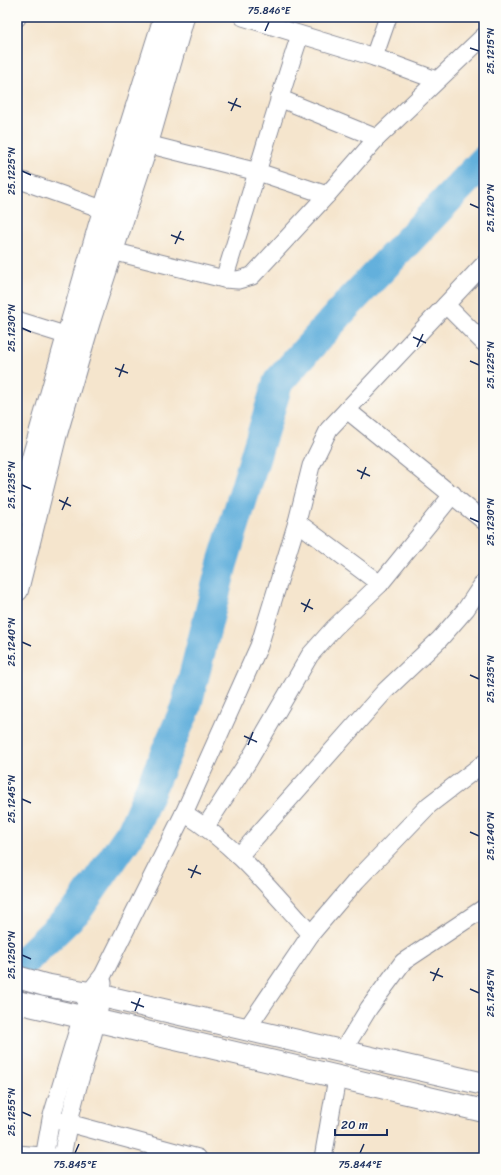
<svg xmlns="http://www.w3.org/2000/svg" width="501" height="1175" viewBox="0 0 501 1175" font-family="Sriracha,sans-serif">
	<rect width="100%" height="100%" fill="#fdfcf7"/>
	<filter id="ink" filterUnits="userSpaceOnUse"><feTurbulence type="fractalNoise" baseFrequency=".025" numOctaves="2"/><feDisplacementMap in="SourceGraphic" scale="8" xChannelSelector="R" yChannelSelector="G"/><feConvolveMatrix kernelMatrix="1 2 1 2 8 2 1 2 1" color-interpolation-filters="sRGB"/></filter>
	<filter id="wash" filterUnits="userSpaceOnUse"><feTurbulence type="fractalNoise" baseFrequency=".012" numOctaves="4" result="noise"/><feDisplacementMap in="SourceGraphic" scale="16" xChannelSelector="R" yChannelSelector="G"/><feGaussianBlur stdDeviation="0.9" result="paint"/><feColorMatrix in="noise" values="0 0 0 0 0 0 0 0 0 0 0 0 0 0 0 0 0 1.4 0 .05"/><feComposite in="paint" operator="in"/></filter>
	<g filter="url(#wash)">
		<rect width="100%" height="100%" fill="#f5e5cd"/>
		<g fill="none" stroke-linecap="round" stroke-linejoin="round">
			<path stroke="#63b0dc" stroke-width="31" d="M 17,968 L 78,909 L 132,831 L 186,707 L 222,565 L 278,382 L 346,306 L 484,161"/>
		</g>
	</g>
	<g filter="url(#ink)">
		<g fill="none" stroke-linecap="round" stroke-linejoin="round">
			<defs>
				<g id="street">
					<path d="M 243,17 L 374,57 L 436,80"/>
					<path d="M 17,18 L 17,17"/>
					<path d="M 374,57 L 388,17"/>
					<path d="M 279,98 L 377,138"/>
					<path d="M 147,144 L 258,172 L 327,195"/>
					<path d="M 17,179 L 105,210"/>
					<path d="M 112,251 L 224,279 L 238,280 L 252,276 L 327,195 L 377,138 L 484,36"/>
					<path d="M 224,279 C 250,198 273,116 300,35"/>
					<path d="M 446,305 L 484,343"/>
					<path d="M 17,320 L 68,336"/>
					<path d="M 347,410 L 484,521"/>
					<path d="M 297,522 L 380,584"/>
					<path d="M 184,813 C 235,844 272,891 311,934"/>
					<path d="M 206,826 L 249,760 L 310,655 L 334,628 L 380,584 L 453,494"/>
					<path d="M 239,856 L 385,691 L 439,640 L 466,609 L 484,582"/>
					<path d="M 246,1030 L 311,934 L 356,881 L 429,805 L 484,763"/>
					<path d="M 342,1052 L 369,1008 L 403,962 L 484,908"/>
					<path d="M 57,1120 L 198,1158"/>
					<path d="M 17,1154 L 55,1157"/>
					<path d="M 44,1158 L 51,1119 L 89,993 L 103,975 L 184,813 L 259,646 L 297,522 L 311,466 L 329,429 L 484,264"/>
					<path d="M 62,1158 C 67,1124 76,1092 86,1059 C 93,1034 101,1009 103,983"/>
					<path d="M 323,1158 L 337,1078 L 350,1079"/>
				</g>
				<g id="secondary">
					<path d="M 17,514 L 100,224 L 165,17"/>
					<path d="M 17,590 L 55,437 L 89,321 L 146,147 L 183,17"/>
					<path d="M 17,977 L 45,985 L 89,993 L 484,1084"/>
					<path d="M 17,1002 L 484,1111"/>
				</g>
			</defs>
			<use href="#street" stroke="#888a96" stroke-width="19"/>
			<use href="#secondary" stroke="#888a96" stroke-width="24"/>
			<use href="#street" stroke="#fff" stroke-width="17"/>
			<use href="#secondary" stroke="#fff" stroke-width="22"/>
		</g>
	</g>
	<path fill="none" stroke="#1b2f5e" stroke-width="1.5" d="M 265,31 L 269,22M 470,48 L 479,51M 228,102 L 241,107M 231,111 L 237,98M 22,171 L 31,175M 470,204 L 479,208M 171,235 L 184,240M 175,244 L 181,231M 22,328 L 31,332M 413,337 L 426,343M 417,347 L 423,334M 470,361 L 479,365M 115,368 L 128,373M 119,377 L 124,364M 357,470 L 370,476M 361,479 L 366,467M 22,485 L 31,489M 59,500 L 71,506M 62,510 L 68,497M 470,518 L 479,522M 301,603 L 313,609M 304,612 L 310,599M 22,642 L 31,646M 470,675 L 479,679M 244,736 L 257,742M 248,745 L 253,732M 22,799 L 31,803M 470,832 L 479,836M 188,869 L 201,874M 191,878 L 197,865M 22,955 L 31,959M 430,972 L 443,977M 433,981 L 439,968M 470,989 L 479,993M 131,1002 L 144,1007M 135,1011 L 140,998M 22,1112 L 31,1116M 75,1153 L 79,1144M 360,1153 L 364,1144"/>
	<rect width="501" height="1175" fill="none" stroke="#fdfcf7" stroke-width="44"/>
	<path d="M335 1129v6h52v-6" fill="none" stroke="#1b2f5e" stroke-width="2"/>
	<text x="341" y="1129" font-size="12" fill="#1b2f5e" stroke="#fdfcf7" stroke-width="3" paint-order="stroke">20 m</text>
	<rect x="22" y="22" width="457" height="1131" fill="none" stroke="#1b2f5e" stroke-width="1.5"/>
	<g font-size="10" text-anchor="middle" fill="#1b2f5e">
		<text x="269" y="14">75.846°E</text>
		<text transform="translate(490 51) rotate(-90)" y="4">25.1215°N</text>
		<text transform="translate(11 171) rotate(-90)" y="4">25.1225°N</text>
		<text transform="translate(490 208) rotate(-90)" y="4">25.1220°N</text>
		<text transform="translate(11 328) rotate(-90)" y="4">25.1230°N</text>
		<text transform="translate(490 365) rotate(-90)" y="4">25.1225°N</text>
		<text transform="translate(11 485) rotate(-90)" y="4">25.1235°N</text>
		<text transform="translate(490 522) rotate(-90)" y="4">25.1230°N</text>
		<text transform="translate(11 642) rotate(-90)" y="4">25.1240°N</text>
		<text transform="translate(490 679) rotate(-90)" y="4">25.1235°N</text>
		<text transform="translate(11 799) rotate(-90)" y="4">25.1245°N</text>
		<text transform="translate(490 836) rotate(-90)" y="4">25.1240°N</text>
		<text transform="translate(11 955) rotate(-90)" y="4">25.1250°N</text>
		<text transform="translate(490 993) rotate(-90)" y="4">25.1245°N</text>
		<text transform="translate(11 1112) rotate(-90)" y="4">25.1255°N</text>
		<text x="75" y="1168">75.845°E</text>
		<text x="360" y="1168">75.844°E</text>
	</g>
</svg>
